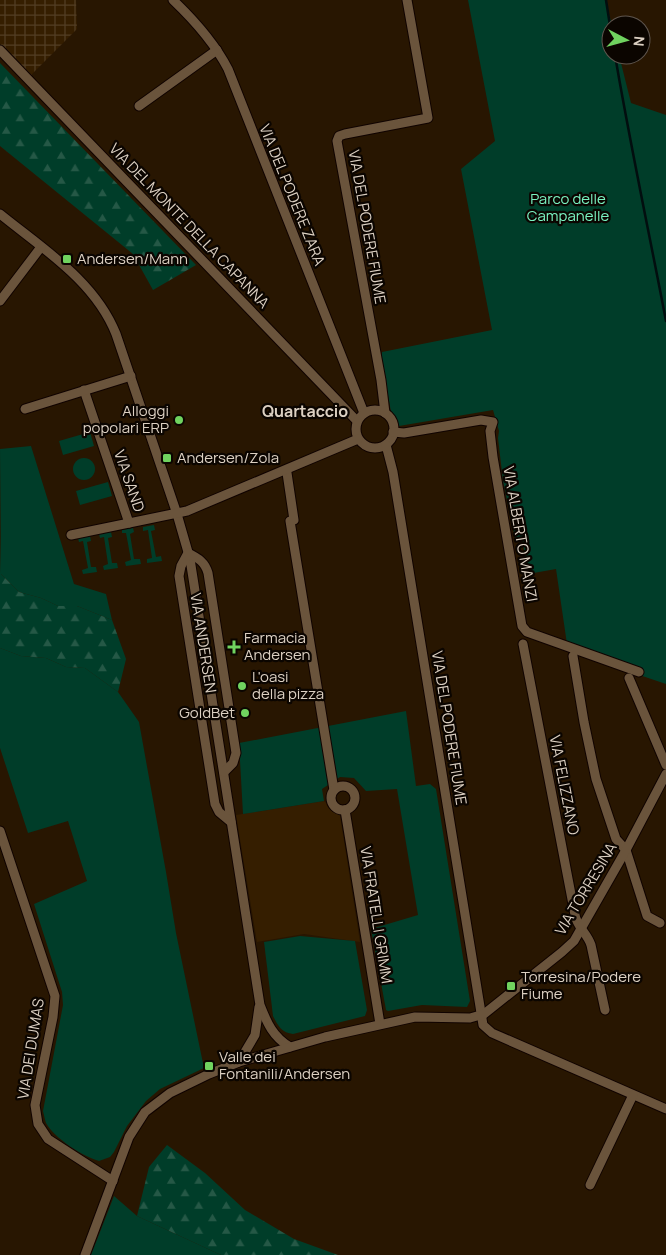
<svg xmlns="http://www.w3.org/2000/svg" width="666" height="1255" viewBox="0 0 666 1255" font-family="Manrope,sans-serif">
	<defs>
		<pattern id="industrial-grid" width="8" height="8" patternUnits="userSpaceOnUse" patternTransform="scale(1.25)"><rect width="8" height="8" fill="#351e00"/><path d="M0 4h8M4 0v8" fill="none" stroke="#523e24"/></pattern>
		<pattern id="forest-firs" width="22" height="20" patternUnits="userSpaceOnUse" patternTransform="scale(1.25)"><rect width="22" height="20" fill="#003d29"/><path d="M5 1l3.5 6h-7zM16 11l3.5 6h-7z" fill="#255846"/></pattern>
	</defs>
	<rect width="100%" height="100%" fill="#281601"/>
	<path fill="#351e00" d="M 324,801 L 340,816 L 360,942 L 304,934 L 257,942 L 236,815 Z"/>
	<path fill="url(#industrial-grid)" d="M 0,0 L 76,0 L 77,29 L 30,76 L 0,44 Z"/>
	<g fill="#003d29">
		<path d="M 468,0 L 605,0 L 612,25 L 611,55 L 619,55 L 631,103 L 666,115 L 666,684 L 568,651 L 556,569 L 528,574 L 524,552 L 526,552 L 524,550 L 522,538 L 515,538 L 503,481 L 498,438 L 499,431 L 493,410 L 399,426 L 391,412 L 382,362 L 382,352 L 492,330 L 461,169 L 495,141 Z"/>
		<path d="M 90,432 L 94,446 L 63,455 L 59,441 Z"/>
		<path d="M 31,446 L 74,584 L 106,594 L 112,620 L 77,606 L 58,606 L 41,598 L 19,592 L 1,574 L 0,449 Z"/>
		<circle cx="84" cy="469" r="11"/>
		<path d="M 108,482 L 112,496 L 80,505 L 76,491 Z"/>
		<path d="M 154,525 L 155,530 L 151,531 L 156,557 L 161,556 L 162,561 L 147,563 L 147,559 L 152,558 L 148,530 L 143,531 L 143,527 Z"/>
		<path d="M 133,528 L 134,532 L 130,534 L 134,559 L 140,559 L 141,564 L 126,566 L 125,562 L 131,560 L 126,533 L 122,533 L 122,530 Z"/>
		<path d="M 111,532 L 112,537 L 108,538 L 112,563 L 117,563 L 118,568 L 104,570 L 103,566 L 108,564 L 104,537 L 100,538 L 99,534 Z"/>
		<path d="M 90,536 L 91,541 L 87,542 L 91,567 L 96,567 L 97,572 L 83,574 L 82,570 L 88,568 L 83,541 L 79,542 L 78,538 Z"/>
		<path d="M 0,648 L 21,656 L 46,658 L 66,667 L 85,668 L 118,692 L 139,722 L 166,872 L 176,933 L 204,1068 L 160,1089 L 146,1101 L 127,1126 L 114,1152 L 110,1157 L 99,1161 C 84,1157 54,1138 46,1123 C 45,1120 44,1115 43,1111 L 63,1005 L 62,992 L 34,904 L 87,881 L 68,821 L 28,833 L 0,748 Z"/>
		<path d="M 406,711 L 416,786 L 430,784 L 436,789 L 470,1001 L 467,1007 L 422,1005 L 388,1011 L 386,1010 L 371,929 L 418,915 L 397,789 L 366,791 L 354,778 L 340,777 L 322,789 L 324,801 L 243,814 L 239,743 Z"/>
		<path d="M 300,936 L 355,941 L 367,1010 L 365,1016 L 293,1034 C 282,1033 278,1026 273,1016 L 264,942 Z"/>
		<path d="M 114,1196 L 137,1216 L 221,1255 L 91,1255 Z"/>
	</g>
	<g fill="url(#forest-firs)">
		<path d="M 0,63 L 196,265 L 153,290 L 133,254 L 0,146 Z"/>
		<path d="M 0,536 L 1,574 L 19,592 L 41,598 L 58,606 L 77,606 L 112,620 L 126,659 L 118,692 L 85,668 L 66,667 L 46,658 L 21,656 L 0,648 Z"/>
		<path d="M 167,1145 L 205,1173 L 245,1210 L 294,1239 L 338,1255 L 221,1255 L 137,1216 L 149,1167 Z"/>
	</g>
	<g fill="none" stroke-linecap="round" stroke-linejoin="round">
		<g stroke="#020e0f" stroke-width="2.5">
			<path d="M 606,0 L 611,32"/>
			<path d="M 615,55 C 630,144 649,232 666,321"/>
		</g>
		<defs>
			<g id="minor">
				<path d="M 173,0 C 195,21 214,42 228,69 L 364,413"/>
				<path d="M 0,50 L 357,421"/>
				<path d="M 139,106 L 217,50"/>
				<path d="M 0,214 C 43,249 95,281 116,334 L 177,514 L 190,559 L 260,1005 C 267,1023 273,1037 290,1047"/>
				<path d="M 0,301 L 41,247"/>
				<path d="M 84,390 L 129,523"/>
				<path d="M 25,409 L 131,376"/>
				<circle cx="375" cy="429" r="19"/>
				<path d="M 385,413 L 381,380 L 337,141 L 339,136 L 345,134 L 428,118 L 407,0"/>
				<path d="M 393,432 L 404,433 L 481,420 L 493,422 L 490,431 L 493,457 L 522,626 L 527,632 L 639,672"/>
				<path d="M 386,445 L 393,472 L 483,1025 L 492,1033 L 666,1109"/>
				<path d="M 287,473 L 294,520 L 290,521 L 334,790"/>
				<path d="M 71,535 L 187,511 L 358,439"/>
				<path d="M 523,644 L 575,915 C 577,927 587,933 591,945 L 605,1010"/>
				<path d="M 573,656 L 584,722 L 596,779 L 616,839 L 626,850 L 647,916 L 660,923"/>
				<path d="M 629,678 L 666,765"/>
				<path d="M 224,772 L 233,763 L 236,753 L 208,573 C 205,562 198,558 188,553 L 181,566 L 179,576 L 215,804 L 219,812 L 231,822"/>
				<circle cx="343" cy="798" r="12"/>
				<path d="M 345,810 L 380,1024"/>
				<path d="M 0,831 L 55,996 L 53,1017 L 35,1105 L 38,1124 L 48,1139 L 113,1181"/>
				<path d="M 239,1062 L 255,1035 L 259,1007"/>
				<path d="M 590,1185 L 633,1095"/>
				<path d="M 85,1255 L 129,1137 L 145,1112 L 170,1093 L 209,1074 L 239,1062 L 325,1037 L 415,1017 L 470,1018 L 484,1014 L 562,952 L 574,941 L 626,850 L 666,774"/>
			</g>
		</defs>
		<use href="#minor" stroke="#100300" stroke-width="11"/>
		<use href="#minor" stroke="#6a543c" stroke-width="9"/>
	</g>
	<g fill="#70d35f" stroke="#0b0500" stroke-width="2">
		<rect x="62" y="254" width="10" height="10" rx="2.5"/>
		<circle cx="179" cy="420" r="5"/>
		<rect x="162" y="453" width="10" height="10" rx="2.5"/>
		<path d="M231.5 639.5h5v5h5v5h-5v5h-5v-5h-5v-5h5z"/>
		<circle cx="242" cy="686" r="5"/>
		<circle cx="245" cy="713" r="5"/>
		<rect x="506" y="981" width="10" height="10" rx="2.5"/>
		<rect x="204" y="1061" width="10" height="10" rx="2.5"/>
	</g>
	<g text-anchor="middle" stroke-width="4.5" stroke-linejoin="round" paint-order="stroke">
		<g font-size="15" fill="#dcd0c2" stroke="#0b0500">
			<text transform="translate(292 195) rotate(68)" y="5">VIA DEL PODERE ZARA</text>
			<text transform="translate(189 226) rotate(46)" y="5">VIA DEL MONTE DELLA CAPANNA</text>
			<text transform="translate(367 227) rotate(80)" y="5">VIA DEL PODERE FIUME</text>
			<text transform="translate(129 481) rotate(71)" y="5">VIA SAND</text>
			<text transform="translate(520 534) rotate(80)" y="5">VIA ALBERTO MANZI</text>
			<text transform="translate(203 643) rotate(81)" y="5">VIA ANDERSEN</text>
			<text transform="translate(449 728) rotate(81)" y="5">VIA DEL PODERE FIUME</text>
			<text transform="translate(564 785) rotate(79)" y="5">VIA FELIZZANO</text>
			<text transform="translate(586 889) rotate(-59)" y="5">VIA TORRESINA</text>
			<text transform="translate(376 915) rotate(81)" y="5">VIA FRATELLI GRIMM</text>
			<text transform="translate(31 1049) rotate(-81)" y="5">VIA DEI DUMAS</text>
		</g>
		<g font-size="15" fill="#7af3c1" stroke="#0b0500">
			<text x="568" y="204">Parco delle<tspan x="568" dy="17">Campanelle</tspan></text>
		</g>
		<g font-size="15" fill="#dcd0c2" stroke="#0b0500" text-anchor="start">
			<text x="77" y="264">Andersen/Mann</text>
			<text x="169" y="416" text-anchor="end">Alloggi<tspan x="169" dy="17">popolari ERP</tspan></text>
			<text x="177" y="463">Andersen/Zola</text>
			<text x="244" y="643">Farmacia<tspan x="244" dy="17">Andersen</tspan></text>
			<text x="252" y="682">L'oasi<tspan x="252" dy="17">della pizza</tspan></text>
			<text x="235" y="718" text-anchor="end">GoldBet</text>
			<text x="521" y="982">Torresina/Podere<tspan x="521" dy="17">Fiume</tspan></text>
			<text x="219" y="1062">Valle dei<tspan x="219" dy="17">Fontanili/Andersen</tspan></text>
		</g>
		<g font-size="16" font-weight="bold" fill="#dcd0c2" stroke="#0b0500">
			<text x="305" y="417">Quartaccio</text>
		</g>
	</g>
	<g transform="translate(626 40) rotate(96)"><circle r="24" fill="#0b0500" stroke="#5f564e"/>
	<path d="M0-4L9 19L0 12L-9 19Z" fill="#70d35f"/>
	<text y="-8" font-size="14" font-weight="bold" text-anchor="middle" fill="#dcd0c2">N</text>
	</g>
</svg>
